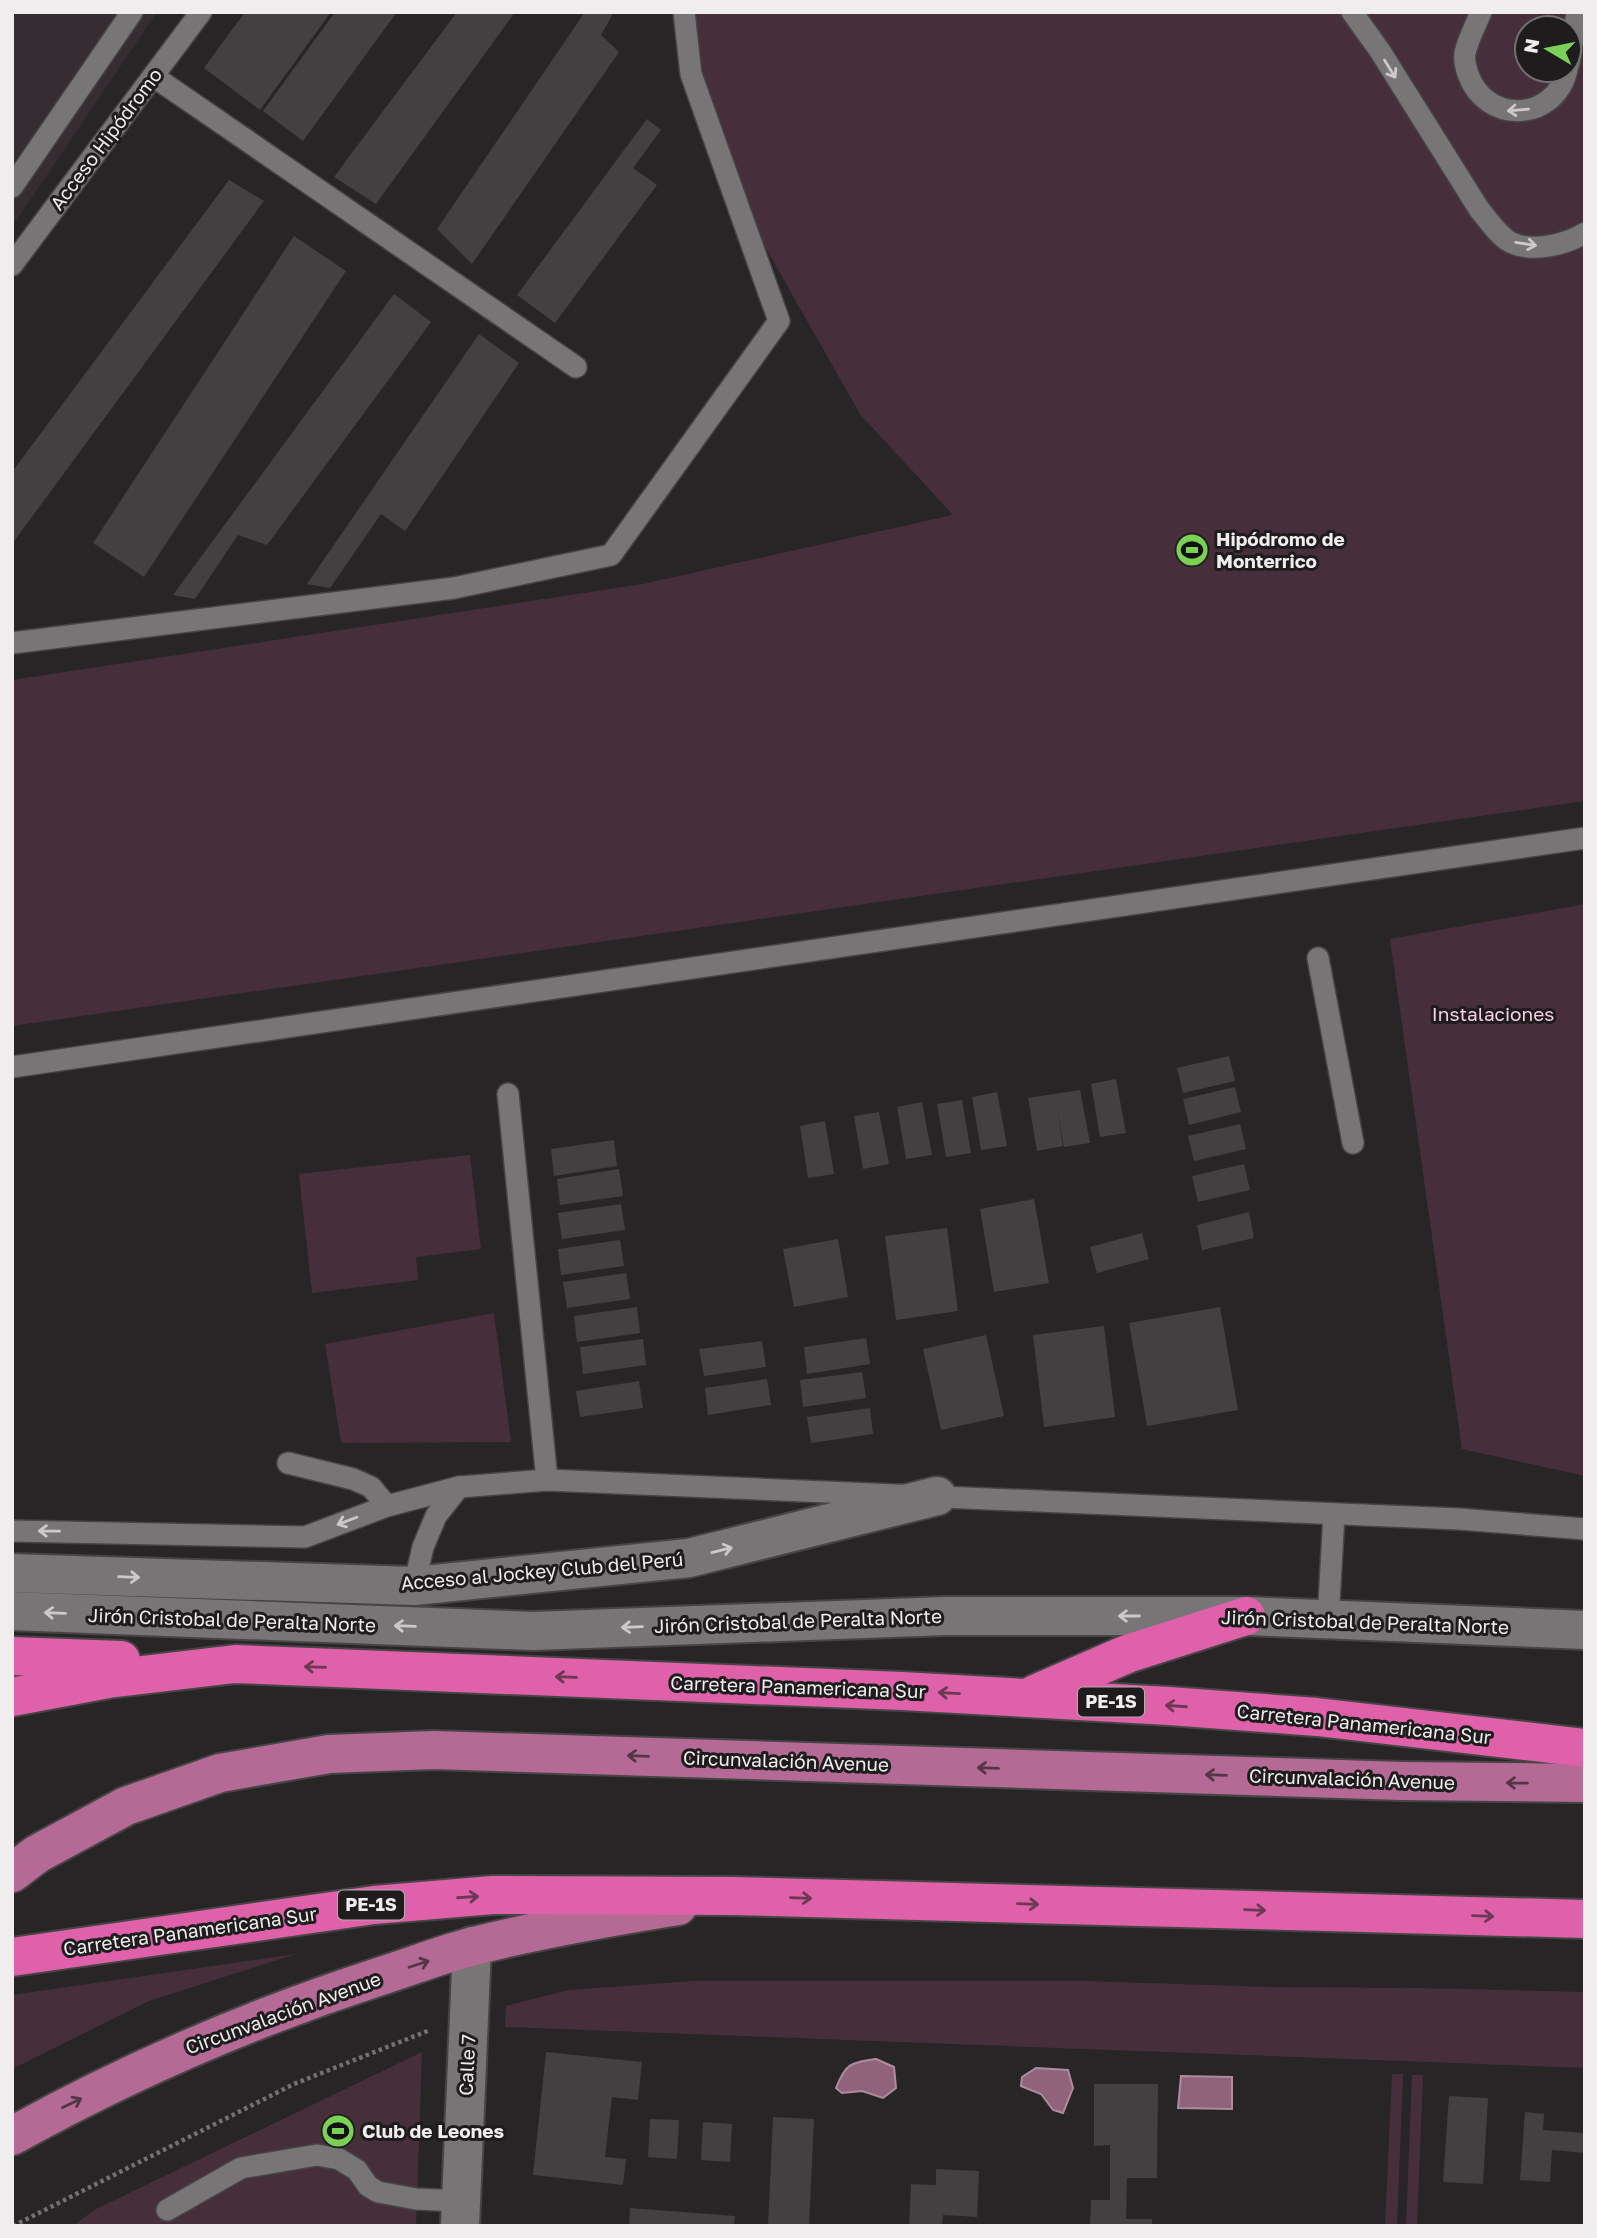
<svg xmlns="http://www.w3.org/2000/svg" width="1597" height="2238" viewBox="0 0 1597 2238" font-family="'Golos Text',sans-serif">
	<rect width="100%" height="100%" fill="#282526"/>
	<path fill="#352d31" d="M 12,12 L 157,12 L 12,227 Z"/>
	<g fill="#472e3b" fill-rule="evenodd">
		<path d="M 680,12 L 1585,12 L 1585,801 L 12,1026 L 12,680 L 643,584 L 953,515 L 860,414 L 734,192 ZM 1527,28 L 1569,28 L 1569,70 L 1527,70 Z"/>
		<path d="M 1585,904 L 1585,1476 L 1462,1449 L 1390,939 Z"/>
		<path d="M 470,1155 L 481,1249 L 416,1257 L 418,1280 L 312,1293 L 299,1174 Z"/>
		<path d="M 494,1313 L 511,1442 L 341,1443 L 325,1344 Z"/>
		<path d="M 296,1954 L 149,2001 L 12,2069 L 12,1995 Z"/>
		<path d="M 693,1981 L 1085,1981 L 1271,1987 L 1418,1988 L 1585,1992 L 1585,2068 L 505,2027 L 506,2006 L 569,1990 Z"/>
		<path d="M 422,2052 L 416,2226 L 73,2226 L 94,2210 Z"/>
		<path d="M 1392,2074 L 1403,2074 L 1397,2226 L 1385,2226 Z"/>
		<path d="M 1412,2075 L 1423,2075 L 1417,2226 L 1406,2226 Z"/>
	</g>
	<g fill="#90637a" stroke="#ac8c9d" stroke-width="2">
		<path d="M 876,2059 L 894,2067 L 896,2088 L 883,2098 L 862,2091 L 842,2093 L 836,2088 C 846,2063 850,2063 876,2059 Z"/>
		<path d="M 1036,2068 L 1068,2070 L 1073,2088 L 1063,2113 L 1053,2110 L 1041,2094 L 1021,2086 L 1022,2077 Z"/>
		<path d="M 1181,2076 L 1232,2077 L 1232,2109 L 1178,2108 Z"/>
	</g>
	<g fill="#434041">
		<path d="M 245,12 L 331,12 L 260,110 L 204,68 Z"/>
		<path d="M 335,12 L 397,12 L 303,141 L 263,111 Z"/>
		<path d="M 457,12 L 515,12 L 376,204 L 334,177 Z"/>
		<path d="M 585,12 L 614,12 L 601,35 L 619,52 L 472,264 L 437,229 Z"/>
		<path d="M 647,119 L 661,130 L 633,168 L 657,185 L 555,323 L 517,295 Z"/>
		<path d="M 229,180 L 264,201 L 12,544 L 12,472 Z"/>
		<path d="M 294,236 L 346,271 L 144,577 L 93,543 Z"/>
		<path d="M 394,294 L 431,322 L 267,545 L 238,535 L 195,599 L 173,595 Z"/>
		<path d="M 479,334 L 519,363 L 405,531 L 381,514 L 330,588 L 307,584 Z"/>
		<path d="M 1229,1056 L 1235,1081 L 1183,1093 L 1177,1068 Z"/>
		<path d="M 1116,1079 L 1126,1133 L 1100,1137 L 1091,1084 Z"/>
		<path d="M 1235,1087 L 1241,1112 L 1189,1125 L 1183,1099 Z"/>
		<path d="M 1080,1090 L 1090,1143 L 1064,1147 L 1057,1108 L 1063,1146 L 1037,1151 L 1028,1098 Z"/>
		<path d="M 997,1092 L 1007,1146 L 981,1150 L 972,1097 Z"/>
		<path d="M 962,1100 L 971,1153 L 946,1157 L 937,1104 Z"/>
		<path d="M 922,1102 L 932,1155 L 906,1159 L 897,1107 Z"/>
		<path d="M 879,1112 L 889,1164 L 863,1169 L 854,1116 Z"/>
		<path d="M 825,1121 L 834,1174 L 808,1178 L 800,1126 Z"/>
		<path d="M 1240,1124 L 1246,1149 L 1194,1161 L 1188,1136 Z"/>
		<path d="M 614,1140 L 617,1166 L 554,1176 L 551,1149 Z"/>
		<path d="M 1244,1164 L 1250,1190 L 1198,1202 L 1192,1176 Z"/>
		<path d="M 619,1169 L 623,1196 L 560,1205 L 557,1179 Z"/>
		<path d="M 1034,1199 L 1049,1283 L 994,1292 L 980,1209 Z"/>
		<path d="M 621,1204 L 625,1230 L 562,1239 L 558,1213 Z"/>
		<path d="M 1249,1212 L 1254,1238 L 1202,1250 L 1197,1225 Z"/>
		<path d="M 947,1228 L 958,1311 L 896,1320 L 885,1236 Z"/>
		<path d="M 1142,1233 L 1149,1259 L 1097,1273 L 1090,1247 Z"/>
		<path d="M 838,1239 L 848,1297 L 794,1307 L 783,1249 Z"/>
		<path d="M 620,1240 L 624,1266 L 561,1275 L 558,1249 Z"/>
		<path d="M 626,1273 L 630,1299 L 567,1308 L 563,1282 Z"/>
		<path d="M 637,1307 L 640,1333 L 577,1342 L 574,1316 Z"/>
		<path d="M 1220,1307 L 1238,1410 L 1147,1426 L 1129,1323 Z"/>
		<path d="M 1104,1326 L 1115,1417 L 1044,1427 L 1033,1335 Z"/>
		<path d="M 986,1335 L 1004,1416 L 941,1430 L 923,1349 Z"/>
		<path d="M 866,1338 L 870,1364 L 807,1374 L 804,1347 Z"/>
		<path d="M 643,1339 L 646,1365 L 583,1374 L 580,1347 Z"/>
		<path d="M 762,1341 L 766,1367 L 704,1376 L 699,1349 Z"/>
		<path d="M 862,1372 L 866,1398 L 803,1407 L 800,1380 Z"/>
		<path d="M 767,1379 L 771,1405 L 708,1415 L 705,1388 Z"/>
		<path d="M 639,1381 L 643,1408 L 580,1417 L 576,1391 Z"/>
		<path d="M 870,1408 L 873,1434 L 811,1443 L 807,1417 Z"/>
		<path d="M 546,2052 L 642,2062 L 638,2100 L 612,2097 L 605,2157 L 626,2159 L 623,2185 L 533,2175 Z"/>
		<path d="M 1094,2084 L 1158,2084 L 1157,2178 L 1127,2178 L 1126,2219 L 1152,2219 L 1152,2226 L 1090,2226 L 1091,2200 L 1110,2200 L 1110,2145 L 1094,2146 Z"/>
		<path d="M 1449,2096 L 1488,2098 L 1483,2184 L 1443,2182 Z"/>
		<path d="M 1525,2112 L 1544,2114 L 1543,2130 L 1585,2133 L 1585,2153 L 1552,2150 L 1550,2182 L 1520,2180 Z"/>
		<path d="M 773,2117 L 814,2119 L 809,2226 L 768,2226 Z"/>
		<path d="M 650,2119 L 679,2120 L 677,2159 L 648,2157 Z"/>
		<path d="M 703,2122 L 732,2124 L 730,2162 L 701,2160 Z"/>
		<path d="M 936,2169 L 979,2171 L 977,2217 L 943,2215 L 942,2226 L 909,2226 L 911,2184 L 936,2185 Z"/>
		<path d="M 630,2208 L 735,2216 L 734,2226 L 629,2226 Z"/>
	</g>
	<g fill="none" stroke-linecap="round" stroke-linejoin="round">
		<defs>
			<g id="lane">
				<path d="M 1352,12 L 1380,51 L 1479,209 C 1488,220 1498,235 1510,242 C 1531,253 1565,245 1585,233"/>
				<path d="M 1481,12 C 1476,25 1468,39 1465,53 C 1464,59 1466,68 1468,74 C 1486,125 1555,122 1567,70"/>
				<path d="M 1569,63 L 1577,12"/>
				<path d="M 153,76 L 576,367"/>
				<path d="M 12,187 L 132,12"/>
				<path d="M 12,265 L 201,12"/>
				<path d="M 12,643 L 454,588 L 611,555 L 779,321 L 691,74 L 684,12"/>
				<path d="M 1318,958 L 1353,1143"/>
				<path d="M 12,1067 L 1585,838"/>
				<path d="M 508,1094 L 547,1480"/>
				<path d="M 288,1463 L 353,1479 L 371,1487 L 387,1506"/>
				<path d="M 12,1531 L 305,1537 L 387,1506 L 459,1487"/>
				<path d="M 414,1586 L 423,1547 L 436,1516 L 459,1487 L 547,1480 L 1459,1519 L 1585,1529"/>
				<path d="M 1328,1621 L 1334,1514"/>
				<path d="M 167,2210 L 241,2168 L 317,2155 L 339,2159 L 357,2170 L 368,2186 L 378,2192 L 416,2199 L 461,2201"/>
			</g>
			<g id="street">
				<path d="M 12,1573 L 414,1586 L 689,1558 L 937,1496"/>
				<path d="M 460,2226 L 472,1946"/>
			</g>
			<path id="secondary" d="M 12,1611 L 533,1631 L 946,1616 L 1246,1616 L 1585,1630"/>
			<g id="primary">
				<path d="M 12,1873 L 37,1854 L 126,1806 L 220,1773 L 329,1754 L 434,1750 L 1401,1781 L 1585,1783"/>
				<path d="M 12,2136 C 131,2070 249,2019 378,1977 C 410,1967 442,1954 474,1946 C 541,1929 610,1917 678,1906"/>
			</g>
			<g id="highway">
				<path d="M 12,1656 L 121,1660"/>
				<path d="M 1035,1694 L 1127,1654 L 1246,1616"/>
				<path d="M 12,1697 L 108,1679 L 235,1664 L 902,1691 L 1169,1706 L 1317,1717 L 1585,1748"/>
				<path d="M 12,1957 L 374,1905 L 493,1895 L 732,1896 L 1585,1919"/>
			</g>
		</defs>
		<use href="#lane" stroke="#464445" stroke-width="24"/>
		<use href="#street" stroke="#464445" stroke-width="42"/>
		<use href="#secondary" stroke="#464445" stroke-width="42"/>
		<use href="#primary" stroke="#464445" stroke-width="42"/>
		<use href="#highway" stroke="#464445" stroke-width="42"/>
		<path stroke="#747172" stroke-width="4.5" stroke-dasharray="3.5 3.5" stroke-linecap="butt" d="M 13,2226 L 294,2084 L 430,2030"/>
		<use href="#lane" stroke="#787577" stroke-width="21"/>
		<use href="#street" stroke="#787577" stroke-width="38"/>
		<use href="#secondary" stroke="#787577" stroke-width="38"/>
		<use href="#primary" stroke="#b56995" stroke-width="38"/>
		<use href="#highway" stroke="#de61a9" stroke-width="38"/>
	</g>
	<defs><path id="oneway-shaft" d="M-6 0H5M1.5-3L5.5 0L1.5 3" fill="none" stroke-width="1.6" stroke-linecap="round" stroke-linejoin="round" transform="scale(1.75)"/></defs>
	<g stroke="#cbc9ca">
		<use href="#oneway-shaft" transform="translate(1390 69) rotate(58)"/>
		<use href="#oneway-shaft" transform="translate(1518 110) rotate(175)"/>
		<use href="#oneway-shaft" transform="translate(1526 244) rotate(9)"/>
		<use href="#oneway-shaft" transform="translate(347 1521) rotate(159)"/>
		<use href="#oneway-shaft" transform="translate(49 1531) rotate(-179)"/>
		<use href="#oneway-shaft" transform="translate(722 1550) rotate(-14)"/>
		<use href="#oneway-shaft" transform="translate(129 1577) rotate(2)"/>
		<use href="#oneway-shaft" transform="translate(55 1613) rotate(-178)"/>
		<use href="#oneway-shaft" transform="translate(1129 1616) rotate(-180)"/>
		<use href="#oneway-shaft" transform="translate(405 1626) rotate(-178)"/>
		<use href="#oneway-shaft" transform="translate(632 1627) rotate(178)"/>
	</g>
	<g stroke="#6b3855">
		<use href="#oneway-shaft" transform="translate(315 1667) rotate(-178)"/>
		<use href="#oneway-shaft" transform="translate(566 1677) rotate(-178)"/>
		<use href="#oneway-shaft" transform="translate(949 1693) rotate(-177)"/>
		<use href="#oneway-shaft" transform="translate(1176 1706) rotate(-176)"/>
		<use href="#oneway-shaft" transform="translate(468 1897) rotate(-4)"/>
		<use href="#oneway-shaft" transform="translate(801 1898) rotate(2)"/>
		<use href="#oneway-shaft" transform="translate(1028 1904) rotate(2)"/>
		<use href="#oneway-shaft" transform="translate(1255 1910) rotate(2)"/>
		<use href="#oneway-shaft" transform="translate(1483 1916) rotate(2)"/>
	</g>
	<g stroke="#533747">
		<use href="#oneway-shaft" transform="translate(638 1756) rotate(-178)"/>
		<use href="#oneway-shaft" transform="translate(988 1768) rotate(-178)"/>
		<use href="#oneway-shaft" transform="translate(1216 1775) rotate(-178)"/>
		<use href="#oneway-shaft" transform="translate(1517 1783) rotate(-179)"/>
		<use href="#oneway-shaft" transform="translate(419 1964) rotate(-18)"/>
		<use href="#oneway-shaft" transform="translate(72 2103) rotate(-26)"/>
	</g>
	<defs>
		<symbol id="stadium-disc" viewBox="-11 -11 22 22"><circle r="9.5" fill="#7bd156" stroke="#1e1c1d"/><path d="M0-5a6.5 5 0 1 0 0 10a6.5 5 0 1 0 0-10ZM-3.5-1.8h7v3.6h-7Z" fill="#111"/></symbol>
	</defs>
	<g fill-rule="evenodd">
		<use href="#stadium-disc" x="1173" y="531" width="38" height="38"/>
		<use href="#stadium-disc" x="319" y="2112" width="38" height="38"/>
	</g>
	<g text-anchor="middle" stroke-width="6" stroke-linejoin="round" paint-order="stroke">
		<g fill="#1e1c1d" stroke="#b0aeaf" stroke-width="2">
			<rect x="1078" y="1687.5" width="66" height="29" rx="5"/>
			<rect x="338" y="1890.5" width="66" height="29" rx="5"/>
		</g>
		<g font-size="18" font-weight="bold" fill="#efedee">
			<text x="1111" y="1708">PE-1S</text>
			<text x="371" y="1911">PE-1S</text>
		</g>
		<g font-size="19" fill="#efedee" stroke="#1e1c1d">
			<text transform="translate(106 139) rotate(-53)" y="7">Acceso Hipódromo</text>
			<text transform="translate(542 1571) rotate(-5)" y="7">Acceso al Jockey Club del Perú</text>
			<text transform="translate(232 1620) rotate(2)" y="7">Jirón Cristobal de Peralta Norte</text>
			<text transform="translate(798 1621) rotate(-2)" y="7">Jirón Cristobal de Peralta Norte</text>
			<text transform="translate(1365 1622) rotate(2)" y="7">Jirón Cristobal de Peralta Norte</text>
			<text transform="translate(798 1687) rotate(2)" y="7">Carretera Panamericana Sur</text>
			<text transform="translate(1364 1724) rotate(6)" y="7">Carretera Panamericana Sur</text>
			<text transform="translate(786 1761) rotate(2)" y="7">Circunvalación Avenue</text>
			<text transform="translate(1352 1779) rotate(2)" y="7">Circunvalación Avenue</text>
			<text transform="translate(190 1931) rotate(-8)" y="7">Carretera Panamericana Sur</text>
			<text transform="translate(283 2013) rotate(-20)" y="7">Circunvalación Avenue</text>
			<text transform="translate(467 2065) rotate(-87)" y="7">Calle 7</text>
		</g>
		<g font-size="19" font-weight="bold" fill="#efedee" stroke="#1e1c1d" text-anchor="start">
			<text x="1216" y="546">Hipódromo de<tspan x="1216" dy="22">Monterrico</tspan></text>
			<text x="362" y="2138">Club de Leones</text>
		</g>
		<g font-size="19" fill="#facde3" stroke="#1e1c1d">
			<text x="1493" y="1021">Instalaciones</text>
		</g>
	</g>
	<rect width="1597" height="2238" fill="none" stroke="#efedee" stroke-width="28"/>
	<g transform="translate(1548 49) rotate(280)"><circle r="33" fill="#1e1c1d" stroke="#727071" stroke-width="2"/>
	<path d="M0-5L12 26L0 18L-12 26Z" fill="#7bd156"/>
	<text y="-10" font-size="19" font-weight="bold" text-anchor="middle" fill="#efedee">N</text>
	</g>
</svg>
